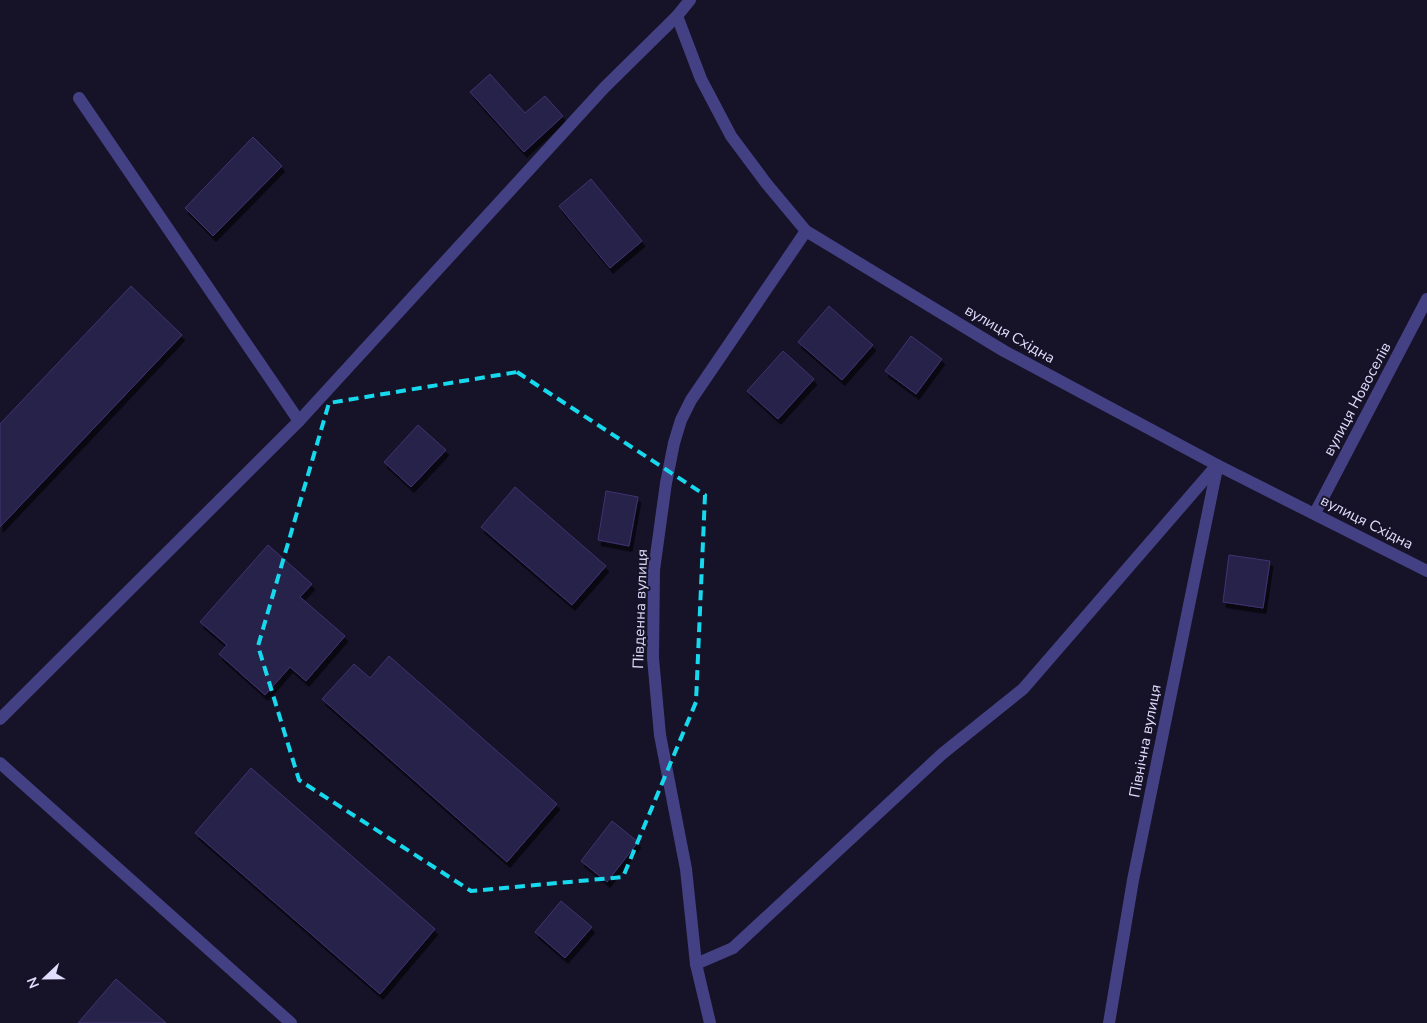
<svg xmlns="http://www.w3.org/2000/svg" width="1427" height="1023" viewBox="0 0 1427 1023" font-family="'Nunito Sans',sans-serif">
	<defs>
		<filter id="shadow"><feDropShadow dx="3" dy="5.5" stdDeviation="0" flood-color="#0009"/></filter>
	</defs>
	<rect width="100%" height="100%" fill="#161228"/>
	<g fill="#282048" stroke="#403472" filter="url(#shadow)">
		<path d="M 490,74 L 525,113 L 545,96 L 563,116 L 524,152 L 470,92 Z"/>
		<path d="M 253,137 L 282,166 L 213,236 L 185,208 Z"/>
		<path d="M 591,179 L 642,241 L 610,268 L 559,206 Z"/>
		<path d="M 131,286 L 182,335 L 0,527 L 0,424 Z"/>
		<path d="M 829,306 L 873,345 L 842,380 L 798,342 Z"/>
		<path d="M 911,336 L 942,359 L 916,394 L 885,371 Z"/>
		<path d="M 783,351 L 814,379 L 778,419 L 747,391 Z"/>
		<path d="M 418,425 L 446,450 L 411,487 L 384,462 Z"/>
		<path d="M 515,487 L 606,566 L 572,605 L 481,527 Z"/>
		<path d="M 606,491 L 638,497 L 629,546 L 598,540 Z"/>
		<path d="M 268,545 L 312,584 L 300,597 L 345,636 L 306,681 L 290,667 L 265,695 L 219,654 L 227,645 L 200,622 Z"/>
		<path d="M 1229,555 L 1270,561 L 1263,608 L 1223,602 Z"/>
		<path d="M 389,656 L 557,804 L 507,862 L 322,699 L 354,664 L 370,678 Z"/>
		<path d="M 251,768 L 435,929 L 380,994 L 195,833 Z"/>
		<path d="M 612,821 L 638,842 L 607,882 L 581,861 Z"/>
		<path d="M 561,901 L 592,927 L 565,958 L 535,932 Z"/>
		<path d="M 116,979 L 166,1023 L 78,1023 Z"/>
	</g>
	<g fill="none" stroke-linecap="round" stroke-linejoin="round">
		<g stroke="#434183" stroke-width="12">
			<path d="M 677,16 L 701,79 L 731,136 L 766,183 L 806,231 L 1004,351 L 1217,465 L 1427,571"/>
			<path d="M 79,98 L 299,421"/>
			<path d="M 1315,513 L 1427,299"/>
			<path d="M 0,719 L 299,421 L 604,88 L 677,16 L 690,0"/>
			<path d="M 0,763 L 291,1023"/>
			<path d="M 696,964 L 733,948 L 942,754 L 1023,689 L 1217,465"/>
			<path d="M 710,1023 L 696,964 L 686,869 L 660,735 L 653,658 L 654,570 L 666,483 L 674,443 L 681,420 L 691,400 L 806,231"/>
			<path d="M 1109,1023 L 1133,880 L 1217,468"/>
		</g>
	</g>
	<path fill="none" stroke="#17d9ed" stroke-width="4" stroke-dasharray="10 6" stroke-linejoin="round" d="M 517,372 L 705,495 L 696,702 L 623,877 L 471,891 L 299,780 L 258,646 L 329,403 Z"/>
	<g text-anchor="middle" stroke-width="4" stroke-linejoin="round" paint-order="stroke">
		<g font-size="15" fill="#e0dcfc" stroke="#161228">
			<text transform="translate(1010 334) rotate(30)" y="5">вулиця Східна</text>
			<text transform="translate(1357 399) rotate(-62)" y="5">вулиця Новоселів</text>
			<text transform="translate(1367 522) rotate(27)" y="5">вулиця Східна</text>
			<text transform="translate(640 609) rotate(-88)" y="5">Південна вулиця</text>
			<text transform="translate(1145 741) rotate(-79)" y="5">Північна вулиця</text>
		</g>
	</g>
	<g transform="translate(45 978) rotate(248)" stroke="#161228" stroke-width="4" paint-order="stroke">
	<path d="M0-4L9 19L0 12L-9 19Z" fill="#e0dcfc"/>
	<text y="-8" font-size="14" font-weight="bold" text-anchor="middle" fill="#e0dcfc">N</text>
	</g>
</svg>
